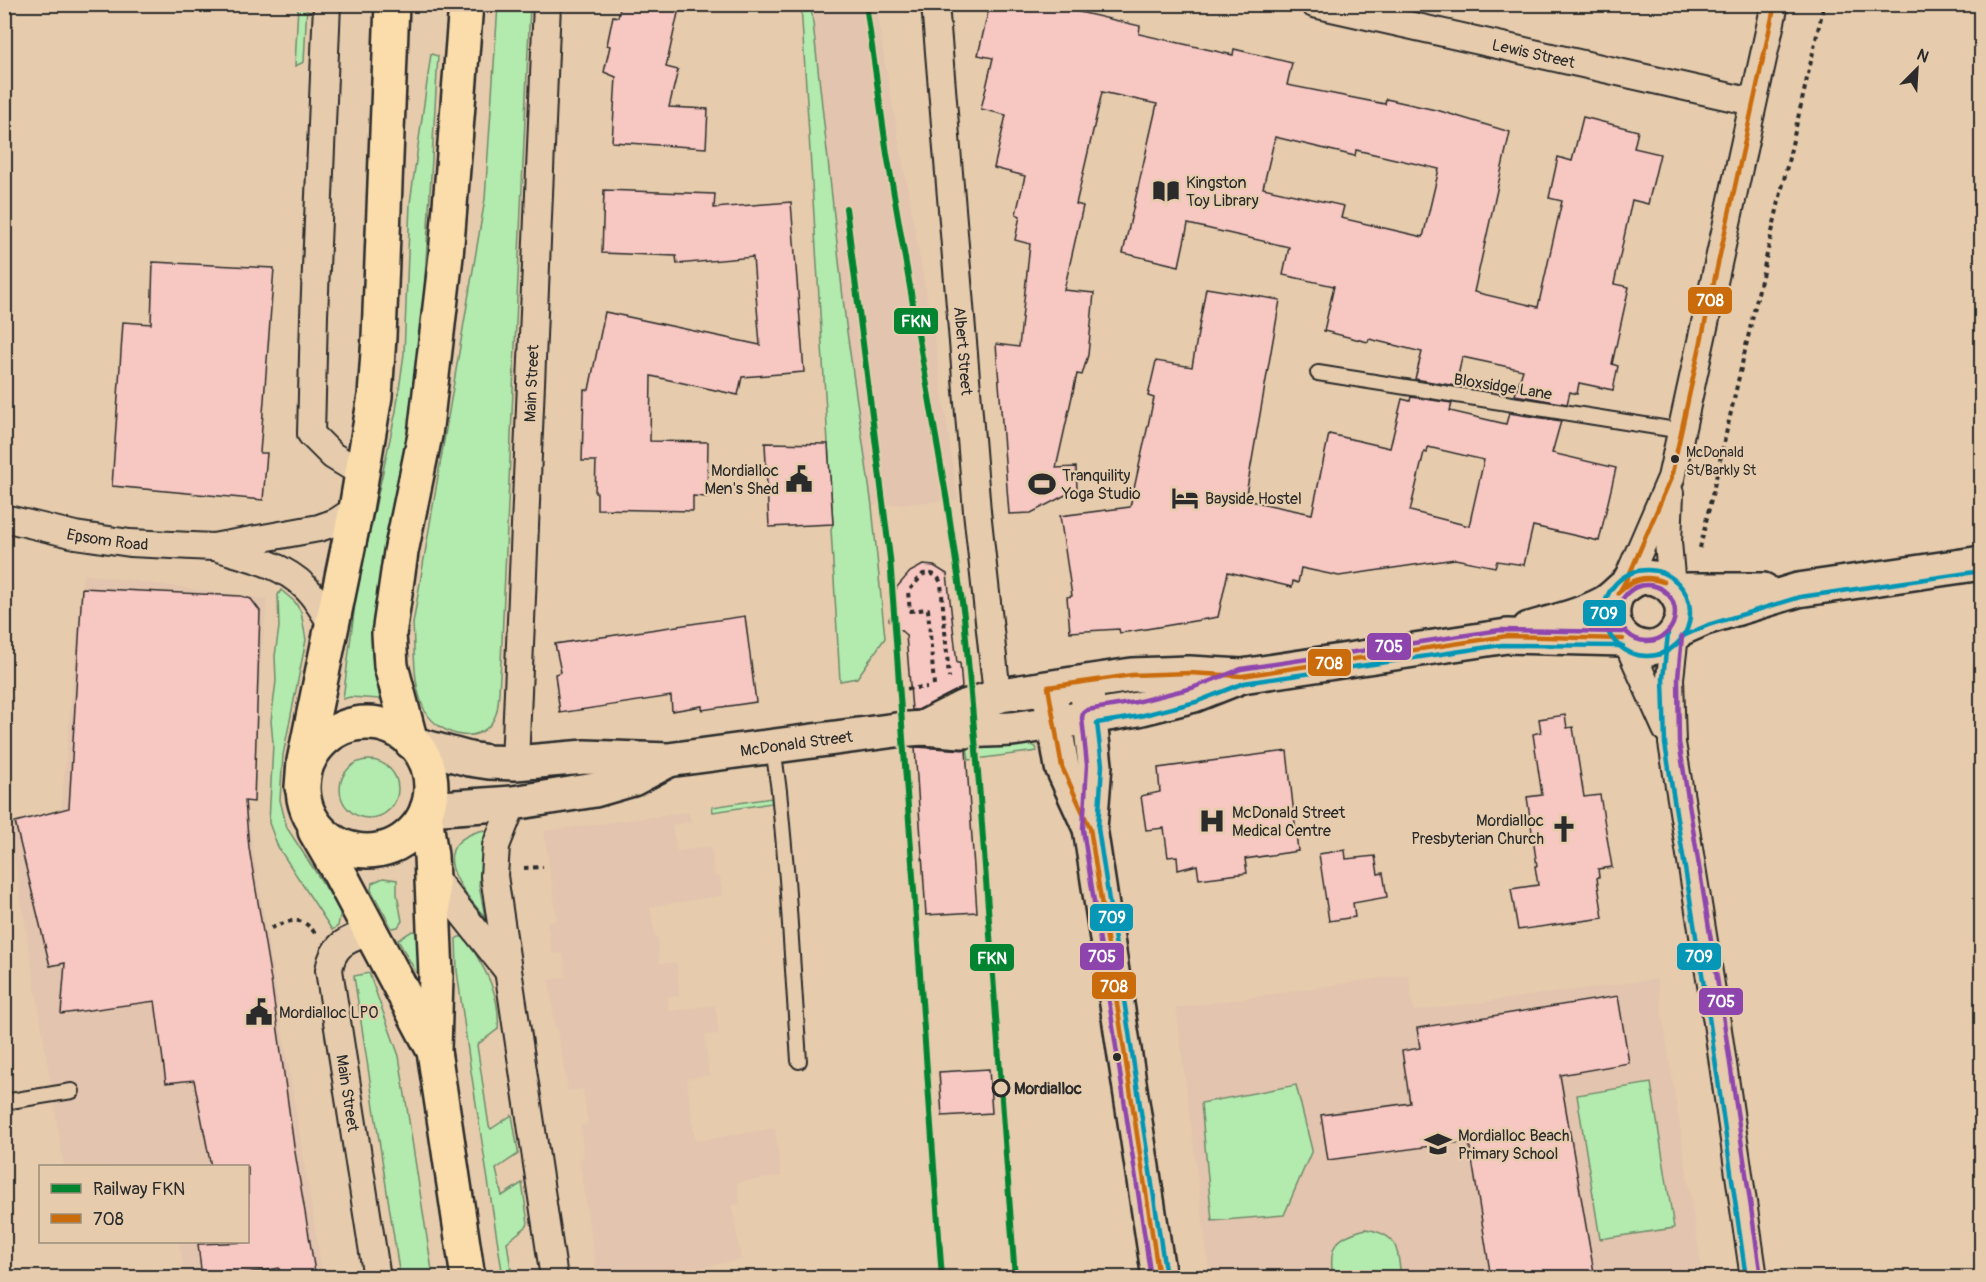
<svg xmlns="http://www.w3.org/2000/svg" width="1986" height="1282" viewBox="0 0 1986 1282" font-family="Pangolin,sans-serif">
	<rect width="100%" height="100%" fill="#e6ccad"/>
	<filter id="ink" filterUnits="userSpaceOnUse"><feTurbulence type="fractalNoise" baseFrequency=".0167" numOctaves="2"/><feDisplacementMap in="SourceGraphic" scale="12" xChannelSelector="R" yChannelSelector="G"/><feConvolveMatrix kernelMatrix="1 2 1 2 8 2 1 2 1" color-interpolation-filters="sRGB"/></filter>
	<g filter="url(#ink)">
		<g fill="#e3c4ae">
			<path d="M 811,5 L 877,5 L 884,57 L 935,342 L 958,500 L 872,506 L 846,325 Z"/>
			<path d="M 83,574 L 267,599 L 247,812 L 323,1277 L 185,1277 L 179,1242 L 248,1242 L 248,1166 L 64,1166 L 9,825 L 60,819 Z"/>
			<path d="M 689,812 L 691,822 L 672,825 L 677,851 L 711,846 L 715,877 L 720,876 L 723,895 L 650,907 L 655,936 L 658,938 L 659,963 L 677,963 L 679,996 L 668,997 L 669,1011 L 715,1005 L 719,1034 L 705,1035 L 709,1075 L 687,1079 L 695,1141 L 775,1128 L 781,1176 L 737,1183 L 740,1204 L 732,1205 L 741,1260 L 698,1268 L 699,1277 L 597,1277 L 579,1158 L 584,1157 L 580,1126 L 588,1124 L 583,1089 L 568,1091 L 557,1029 L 555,1029 L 549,980 L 566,977 L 563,953 L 552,954 L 547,922 L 557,920 L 544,831 Z"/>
			<path d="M 1408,974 L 1414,1011 L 1657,979 L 1703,1277 L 1210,1277 L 1176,1008 Z"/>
		</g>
		<g fill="#b3eaad" stroke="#6f8a6c" stroke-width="1.5">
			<path d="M 298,5 L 307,5 L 304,62 L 295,66 Z"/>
			<path d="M 498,5 L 530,5 L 501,663 C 499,676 500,703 496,714 C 484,748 440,737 425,711 C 412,685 415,652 413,624 L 485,199 Z"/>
			<path d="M 801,5 L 811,5 L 846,325 L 872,506 L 885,638 L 857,678 L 840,681 L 831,529 L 833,524 Z"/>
			<path d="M 431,54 L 438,56 L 423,313 L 410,440 L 375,604 L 372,633 L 372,655 L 380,699 L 350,697 L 343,699 L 356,596 L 396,411 L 404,354 L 410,203 Z"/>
			<path d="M 281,590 L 295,602 L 301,612 L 306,640 L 283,755 L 280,800 L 287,828 L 341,911 L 338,926 L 332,930 L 278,847 L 269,823 L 273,743 L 271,721 L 276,681 L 275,656 L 279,627 L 278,595 Z"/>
			<path d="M 1021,741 L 1036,747 L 1037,751 L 969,760 L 967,747 Z"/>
			<circle cx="369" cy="789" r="29"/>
			<path d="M 771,798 L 772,803 L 713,812 L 712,807 Z"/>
			<path d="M 484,830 L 485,833 L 479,885 L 485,917 C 459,888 425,844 484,830 Z"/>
			<path d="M 383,878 L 397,880 L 397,894 L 402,921 L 398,927 L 392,928 L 371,890 L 372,883 Z"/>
			<path d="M 412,931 L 416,932 L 421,973 L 416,972 L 398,940 Z"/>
			<path d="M 459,937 L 465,937 C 483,966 501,992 498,1029 L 477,1045 L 489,1126 L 491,1129 L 512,1115 L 518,1151 L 518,1154 L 496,1169 L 502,1196 L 522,1183 L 528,1223 L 527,1226 L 507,1242 L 512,1277 L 503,1277 L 470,1065 L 457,971 L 456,939 Z"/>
			<path d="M 369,973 L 399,1056 L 433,1277 L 400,1277 L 354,976 Z"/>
			<path d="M 1651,1083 L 1674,1228 L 1600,1239 L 1577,1095 Z"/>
			<path d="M 1296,1085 L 1312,1150 L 1284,1215 L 1212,1221 L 1201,1103 Z"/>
			<path d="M 1366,1229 C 1399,1235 1397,1248 1401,1277 L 1333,1277 C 1328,1246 1335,1237 1366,1229 Z"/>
		</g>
		<g fill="#f7c7c1" stroke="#2b2b2b" stroke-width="1.5" fill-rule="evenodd">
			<path d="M 621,4 L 680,4 L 666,67 L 678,70 L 669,107 L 708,109 L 706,148 L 612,142 L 616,77 L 604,72 L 610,46 L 607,45 L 613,16 L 618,17 Z"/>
			<path d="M 990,4 L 1045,4 L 1140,26 L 1139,34 L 1233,55 L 1234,49 L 1292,63 L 1287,85 L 1385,104 L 1386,99 L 1440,111 L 1510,132 L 1474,292 L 1538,307 L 1562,201 L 1549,198 L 1558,157 L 1572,161 L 1583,117 L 1638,131 L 1634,148 L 1660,154 L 1648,204 L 1632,200 L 1614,284 L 1629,287 L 1612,364 L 1618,366 L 1613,390 L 1579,383 L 1577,394 L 1570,392 L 1567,404 L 1515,395 L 1523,370 L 1462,357 L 1456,386 L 1415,379 L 1422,352 L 1369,339 L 1368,342 L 1324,331 L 1334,286 L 1283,275 L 1289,247 L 1188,224 L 1179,266 L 1123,253 L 1157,104 L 1102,92 L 1076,204 L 1083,206 L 1064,290 L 1094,293 L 1088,355 L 1082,375 L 1077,374 L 1056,468 L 1076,467 L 1077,489 L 1031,513 L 1009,514 L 996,344 L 1019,347 L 1030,244 L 1015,240 L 1020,216 L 1016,214 L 1025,176 L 994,168 L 1006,115 L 981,109 L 993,58 L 978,55 ZM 1275,137 L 1355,156 L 1356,150 L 1439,169 L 1423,237 L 1341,218 L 1344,206 L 1263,188 Z"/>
			<path d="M 604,190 L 715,194 L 714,208 L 791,202 L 804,372 L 742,377 L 738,395 L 651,376 L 650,441 L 708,442 L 707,497 L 693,496 L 693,511 L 597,509 L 597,493 L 595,493 L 596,461 L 582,461 L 584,390 L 589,390 L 605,312 L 760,345 L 753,257 L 677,264 L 676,256 L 602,253 Z"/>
			<path d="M 153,262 L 274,268 L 260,453 L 267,453 L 263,500 L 112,486 L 123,322 L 151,324 Z"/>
			<path d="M 1206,288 L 1280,300 L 1245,500 L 1312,514 L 1329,434 L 1390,448 L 1402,399 L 1410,401 L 1411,397 L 1452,403 L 1450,411 L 1506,424 L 1509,413 L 1561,421 L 1552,453 L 1616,468 L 1599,541 L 1533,526 L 1524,565 L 1497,561 L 1495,567 L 1455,559 L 1339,576 L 1301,568 L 1298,583 L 1293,581 L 1292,587 L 1228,572 L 1218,617 L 1134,631 L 1120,633 L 1119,629 L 1070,632 L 1067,597 L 1072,596 L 1060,516 L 1130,507 L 1154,398 L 1148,396 L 1156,361 L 1192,367 ZM 1428,447 L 1484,460 L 1469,526 L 1410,511 L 1424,452 L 1427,453 Z"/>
			<path d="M 765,443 L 828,444 L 833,524 L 769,527 Z"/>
			<path d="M 923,565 L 934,566 L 947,574 L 957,663 L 960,663 L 962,688 L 918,710 L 912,710 L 906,635 L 889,620 L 897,587 L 910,572 Z"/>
			<path d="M 82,588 L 241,596 L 251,599 L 260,611 L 254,802 L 245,801 L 249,848 L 271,980 L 294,1146 L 316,1278 L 280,1278 L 279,1268 L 217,1278 L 202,1278 L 198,1244 L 248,1242 L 248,1167 L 211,1167 L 194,1080 L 166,1083 L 155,1001 L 61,1014 L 65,963 L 50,966 L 15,822 L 69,808 Z"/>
			<path d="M 745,616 L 756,702 L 702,710 L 702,706 L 672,711 L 671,696 L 560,713 L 555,674 L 561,672 L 555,644 Z"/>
			<path d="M 1565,715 L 1567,728 L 1573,727 L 1584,797 L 1600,795 L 1612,867 L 1598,869 L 1599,877 L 1597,878 L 1603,918 L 1518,930 L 1511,889 L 1538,885 L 1535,866 L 1537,866 L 1527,797 L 1542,795 L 1533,734 L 1541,732 L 1539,719 Z"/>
			<path d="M 915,747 L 966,750 L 977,912 L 926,915 Z"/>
			<path d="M 1287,751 L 1298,851 L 1245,859 L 1247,873 L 1199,879 L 1197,865 L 1178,870 L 1177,856 L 1168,857 L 1164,828 L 1146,830 L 1141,796 L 1160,792 L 1158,768 Z"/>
			<path d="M 1345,850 L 1346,859 L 1375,856 L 1378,874 L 1383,873 L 1387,897 L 1353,903 L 1355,917 L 1329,921 L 1319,854 Z"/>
			<path d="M 1618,996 L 1629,1063 L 1560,1075 L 1595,1278 L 1491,1278 L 1469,1141 L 1328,1160 L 1321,1115 L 1410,1103 L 1402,1051 L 1420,1048 L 1417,1028 Z"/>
			<path d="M 989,1069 L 992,1113 L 942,1116 L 939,1072 Z"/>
		</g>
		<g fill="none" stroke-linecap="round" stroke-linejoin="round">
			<defs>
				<g id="lane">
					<path d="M 1318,373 L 1682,431"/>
					<path d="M 773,747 L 779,791 L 787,879 L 799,1061"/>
					<path d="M 4,1102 L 72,1091"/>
				</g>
				<g id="street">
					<path d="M 327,4 L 314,316 L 311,434 L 333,456 L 363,474"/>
					<path id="s1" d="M 935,4 L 977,511 L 996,685 L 1001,695"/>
					<path id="s2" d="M 1314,4 L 1753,102"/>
					<path d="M 1670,493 L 1668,542 L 1672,588"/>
					<path id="s3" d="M 4,518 L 75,535 L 130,543 L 213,547 L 319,528 L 336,522 L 356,509"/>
					<path d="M 218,548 C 248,557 282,564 305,587 C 316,597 324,613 333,626"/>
					<path d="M 1621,589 L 1630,573 L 1671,478 L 1775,4"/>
					<path d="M 1675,635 L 1670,678 L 1672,743 L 1716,1016 L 1754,1278"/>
					<path d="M 1627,642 L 1666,729"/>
					<path id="s4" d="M 515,763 L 547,4"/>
					<path d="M 513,803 L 496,846 L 494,876 L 554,1278"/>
					<path d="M 431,874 L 507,970"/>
					<path id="s5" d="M 371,931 C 348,940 333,943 329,970 L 377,1278"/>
				</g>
				<g id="secondary">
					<path d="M 1674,590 L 1763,590"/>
					<path d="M 1529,629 C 1554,622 1580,616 1603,604 C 1617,597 1624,582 1640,578 C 1667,572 1691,602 1679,627 C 1659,670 1596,641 1617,594"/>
					<path d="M 1678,630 L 1705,618 L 1798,590 L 1982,563"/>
					<path d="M 1087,694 L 1095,765 L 1090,828 L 1159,1278"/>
					<path d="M 1051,702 L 1062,767 L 1089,826"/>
					<path d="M 923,728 L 962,708 L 1001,695 L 1132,675 L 1189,673 L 1242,676 L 1507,636 L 1623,639"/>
					<path id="s6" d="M 414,744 L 469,759 L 489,762 L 515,763 L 585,757 L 668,760 L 896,730 L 923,728 L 962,731 L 1012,729 L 1054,723 L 1138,709 L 1194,695 L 1242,676"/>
					<path d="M 427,809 L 513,803 L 595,790 L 633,779 L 667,761"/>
				</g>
				<g id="highway">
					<circle cx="367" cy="787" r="64"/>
					<path d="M 411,742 L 391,666 L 389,634 L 401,552 L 425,435 L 446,256 L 466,4"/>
					<path d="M 302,787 L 304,761 L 356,509 L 375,396 L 379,337 L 392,4"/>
					<path d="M 425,815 L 431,856 L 436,975 L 434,1051 L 468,1278"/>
					<path d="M 315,831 L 340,874 L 433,1049"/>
				</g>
			</defs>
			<use href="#lane" stroke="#2b2b2b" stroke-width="18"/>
			<use href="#street" stroke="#2b2b2b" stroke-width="30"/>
			<use href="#secondary" stroke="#2b2b2b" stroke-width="38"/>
			<use href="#highway" stroke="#2b2b2b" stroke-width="38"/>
			<g stroke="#2b2b2b" stroke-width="4" stroke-dasharray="4.5 4.5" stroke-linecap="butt">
				<path d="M 1700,548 L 1824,4"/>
				<path d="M 934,685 L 928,609 L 910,611 L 908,592 L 923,574 C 932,573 937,574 941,583 L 949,678"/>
				<path d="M 907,689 L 927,687"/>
				<path d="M 524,868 L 543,867"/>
				<path d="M 271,928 C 291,920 301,915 315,933"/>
			</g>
			<use href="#lane" stroke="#e6ccad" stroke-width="14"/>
			<use href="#street" stroke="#e6ccad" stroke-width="26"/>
			<use href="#secondary" stroke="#e6ccad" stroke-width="33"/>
			<use href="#highway" stroke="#faddab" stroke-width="33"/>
			<defs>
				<g id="bus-1">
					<path d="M 1621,589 L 1630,573 L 1671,478 L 1775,4"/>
					<path d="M 1618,593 C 1630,578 1647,574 1664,582"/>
					<path d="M 1618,593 C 1633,580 1645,576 1664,582"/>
					<path d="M 1159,1278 L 1090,828 L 1062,767 L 1048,687 L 1132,675 L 1189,673 L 1242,676 L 1507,636 L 1623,639"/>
				</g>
				<g id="bus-2">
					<circle cx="1647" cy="613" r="43"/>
					<path d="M 1668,634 L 1663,678 L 1665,744 L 1709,1017 L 1746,1278"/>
					<path d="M 1681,637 L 1708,625 L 1800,597 L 1982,571"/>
					<path d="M 1166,1277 L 1098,828 L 1102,765 L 1097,723 L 1140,716 L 1196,702 L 1244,683 L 1502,645 L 1623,646"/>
				</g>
				<g id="bus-3">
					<circle cx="1647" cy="613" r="28"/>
					<path d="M 1682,636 L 1678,678 L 1679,742 L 1723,1015 L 1761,1277"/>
					<path d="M 1151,1278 L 1083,829 L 1087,765 L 1082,718 L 1083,713 L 1087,710 L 1136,702 L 1192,688 L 1241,669 L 1500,630 L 1623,632"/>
				</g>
			</defs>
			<use href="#bus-1" stroke="#e6ccad" stroke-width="9"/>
			<use href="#bus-2" stroke="#e6ccad" stroke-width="9"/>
			<use href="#bus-3" stroke="#e6ccad" stroke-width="9"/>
			<use href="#bus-1" stroke="#ca6c0b" stroke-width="4.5"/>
			<use href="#bus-2" stroke="#0696b6" stroke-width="4.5"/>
			<use href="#bus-3" stroke="#8e44ad" stroke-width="4.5"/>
			<defs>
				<g id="rail-1">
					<path d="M 866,4 L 887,154 L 947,501 L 964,616 L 979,784 L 1015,1278"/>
					<path d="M 846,208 L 890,558 L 942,1278"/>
				</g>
			</defs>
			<use href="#rail-1" stroke="#e6ccad" stroke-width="10"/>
			<use href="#rail-1" stroke="#028430" stroke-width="6"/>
		</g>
	</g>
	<defs>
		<symbol id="library-bare" viewBox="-9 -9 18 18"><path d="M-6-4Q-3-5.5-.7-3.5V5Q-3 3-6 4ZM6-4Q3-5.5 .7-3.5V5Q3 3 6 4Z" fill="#2b2b2b" stroke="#e6ccad" stroke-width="2.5" paint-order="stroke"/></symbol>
		<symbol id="civic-bare" viewBox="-9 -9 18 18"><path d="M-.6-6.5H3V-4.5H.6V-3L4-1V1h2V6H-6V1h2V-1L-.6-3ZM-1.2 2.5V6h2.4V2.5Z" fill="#2b2b2b" stroke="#e6ccad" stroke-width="2.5" paint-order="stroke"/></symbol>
		<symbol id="stadium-bare" viewBox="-9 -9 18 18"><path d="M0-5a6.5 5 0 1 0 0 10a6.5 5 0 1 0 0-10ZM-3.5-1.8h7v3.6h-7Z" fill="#2b2b2b" stroke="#e6ccad" stroke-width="2.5" paint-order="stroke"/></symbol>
		<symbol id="hotel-bare" viewBox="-9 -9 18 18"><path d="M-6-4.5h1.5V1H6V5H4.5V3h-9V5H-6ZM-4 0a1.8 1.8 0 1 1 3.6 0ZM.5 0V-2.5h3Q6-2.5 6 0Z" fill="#2b2b2b" stroke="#e6ccad" stroke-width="2.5" paint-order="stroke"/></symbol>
		<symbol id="hospital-bare" viewBox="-9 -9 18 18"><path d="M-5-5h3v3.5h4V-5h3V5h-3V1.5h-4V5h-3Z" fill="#2b2b2b" stroke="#e6ccad" stroke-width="2.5" paint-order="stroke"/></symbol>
		<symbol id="church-bare" viewBox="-9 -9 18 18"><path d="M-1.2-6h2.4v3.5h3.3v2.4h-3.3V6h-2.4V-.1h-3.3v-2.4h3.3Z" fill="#2b2b2b" stroke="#e6ccad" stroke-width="2.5" paint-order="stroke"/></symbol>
		<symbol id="school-bare" viewBox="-9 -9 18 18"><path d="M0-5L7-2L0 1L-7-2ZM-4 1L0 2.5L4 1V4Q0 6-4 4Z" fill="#2b2b2b" stroke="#e6ccad" stroke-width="2.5" paint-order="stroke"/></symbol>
	</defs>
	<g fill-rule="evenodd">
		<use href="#library-bare" x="1147" y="172" width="38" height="38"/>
		<use href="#civic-bare" x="780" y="460" width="38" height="38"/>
		<use href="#stadium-bare" x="1023" y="465" width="38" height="38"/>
		<use href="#hotel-bare" x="1166" y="479" width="38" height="38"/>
		<use href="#hospital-bare" x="1193" y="802" width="38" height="38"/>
		<use href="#church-bare" x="1545" y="810" width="38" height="38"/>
		<use href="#civic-bare" x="240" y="993" width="38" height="38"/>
		<use href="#school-bare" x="1419" y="1125" width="38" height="38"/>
	</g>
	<g fill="#2b2b2b" stroke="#e6ccad" stroke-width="2">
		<circle cx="1675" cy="459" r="5"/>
		<circle cx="1117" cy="1057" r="5"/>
	</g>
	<circle fill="#e6ccad" stroke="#2b2b2b" stroke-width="3" cx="1001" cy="1088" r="8"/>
	<g text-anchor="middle" stroke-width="4.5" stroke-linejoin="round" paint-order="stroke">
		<g font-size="14" fill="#2b2b2b" stroke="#e6ccad" text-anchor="start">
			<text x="1686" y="457">McDonald<tspan x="1686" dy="18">St/Barkly St</tspan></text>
		</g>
		<g font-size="16" fill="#2b2b2b" stroke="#e6ccad">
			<text dy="6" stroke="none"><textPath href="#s2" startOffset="225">Lewis Street</textPath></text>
			<text dy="6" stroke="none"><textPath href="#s1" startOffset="348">Albert Street</textPath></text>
			<text dy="6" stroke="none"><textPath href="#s4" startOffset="380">Main Street</textPath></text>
			<text transform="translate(1503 386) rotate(9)" y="6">Bloxsidge Lane</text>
			<text dy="6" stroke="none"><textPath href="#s3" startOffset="106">Epsom Road</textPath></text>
			<text dy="6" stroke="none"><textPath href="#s6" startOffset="386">McDonald Street</textPath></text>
			<text dy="6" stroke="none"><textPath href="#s5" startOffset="186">Main Street</textPath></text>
		</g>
		<g font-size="16" fill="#2b2b2b" stroke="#e6ccad" text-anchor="start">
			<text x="1186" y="188">Kingston<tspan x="1186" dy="18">Toy Library</tspan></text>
			<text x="779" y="476" text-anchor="end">Mordialloc<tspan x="779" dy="18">Men's Shed</tspan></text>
			<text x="1062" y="481">Tranquility<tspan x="1062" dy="18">Yoga Studio</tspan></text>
			<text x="1205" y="504">Bayside Hostel</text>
			<text x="1232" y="818">McDonald Street<tspan x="1232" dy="18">Medical Centre</tspan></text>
			<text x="1544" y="826" text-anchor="end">Mordialloc<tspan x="1544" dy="18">Presbyterian Church</tspan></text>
			<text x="279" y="1018">Mordialloc LPO</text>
			<text x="1458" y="1141">Mordialloc Beach<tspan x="1458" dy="18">Primary School</tspan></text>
		</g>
		<g font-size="16" font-weight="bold" fill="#2b2b2b" stroke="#e6ccad" text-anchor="start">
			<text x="1014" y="1094">Mordialloc</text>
		</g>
	</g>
	<g stroke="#e6ccad" stroke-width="2">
		<rect x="1687" y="286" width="46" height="29" rx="6" fill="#ca6c0b"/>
		<rect x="893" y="307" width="46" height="28" rx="6" fill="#028430"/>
		<rect x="1582" y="599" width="45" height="28" rx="6" fill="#0696b6"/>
		<rect x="1366" y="632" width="46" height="29" rx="6" fill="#8e44ad"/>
		<rect x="1307" y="648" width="45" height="29" rx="6" fill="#ca6c0b"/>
		<rect x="1089" y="903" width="45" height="29" rx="6" fill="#0696b6"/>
		<rect x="1676" y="942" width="46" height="29" rx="6" fill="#0696b6"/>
		<rect x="1079" y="942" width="46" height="29" rx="6" fill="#8e44ad"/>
		<rect x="969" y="943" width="46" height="29" rx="6" fill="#028430"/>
		<rect x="1091" y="971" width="46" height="29" rx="6" fill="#ca6c0b"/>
		<rect x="1698" y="987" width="46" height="29" rx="6" fill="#8e44ad"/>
	</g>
	<g font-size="16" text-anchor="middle" font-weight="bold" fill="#fff">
		<text x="1710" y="306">708</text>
		<text x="916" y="327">FKN</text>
		<text x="1604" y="619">709</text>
		<text x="1389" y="652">705</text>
		<text x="1329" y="669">708</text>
		<text x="1112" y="923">709</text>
		<text x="1699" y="962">709</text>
		<text x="1102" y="962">705</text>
		<text x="992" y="964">FKN</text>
		<text x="1114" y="992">708</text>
		<text x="1721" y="1007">705</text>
	</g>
	<rect width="1986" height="1282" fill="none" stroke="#e6ccad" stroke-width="24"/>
	<rect x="12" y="12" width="1962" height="1258" fill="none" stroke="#2b2b2b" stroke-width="2" filter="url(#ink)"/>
	<rect x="39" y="1165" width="210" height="78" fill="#e6ccad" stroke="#9b8c79" stroke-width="1.5"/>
	<rect x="51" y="1184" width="30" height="9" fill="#028430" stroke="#9b8c79" stroke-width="1.5"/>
	<text x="93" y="1195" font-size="18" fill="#2b2b2b">Railway FKN</text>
	<rect x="51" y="1214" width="30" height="9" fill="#ca6c0b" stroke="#9b8c79" stroke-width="1.5"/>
	<text x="93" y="1225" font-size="18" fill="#2b2b2b">708</text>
	<g transform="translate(1917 69) rotate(24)" stroke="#e6ccad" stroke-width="4.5" paint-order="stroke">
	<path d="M0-4.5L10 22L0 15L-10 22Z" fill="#2b2b2b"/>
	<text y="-9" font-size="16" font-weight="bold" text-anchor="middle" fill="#2b2b2b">N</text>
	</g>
</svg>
